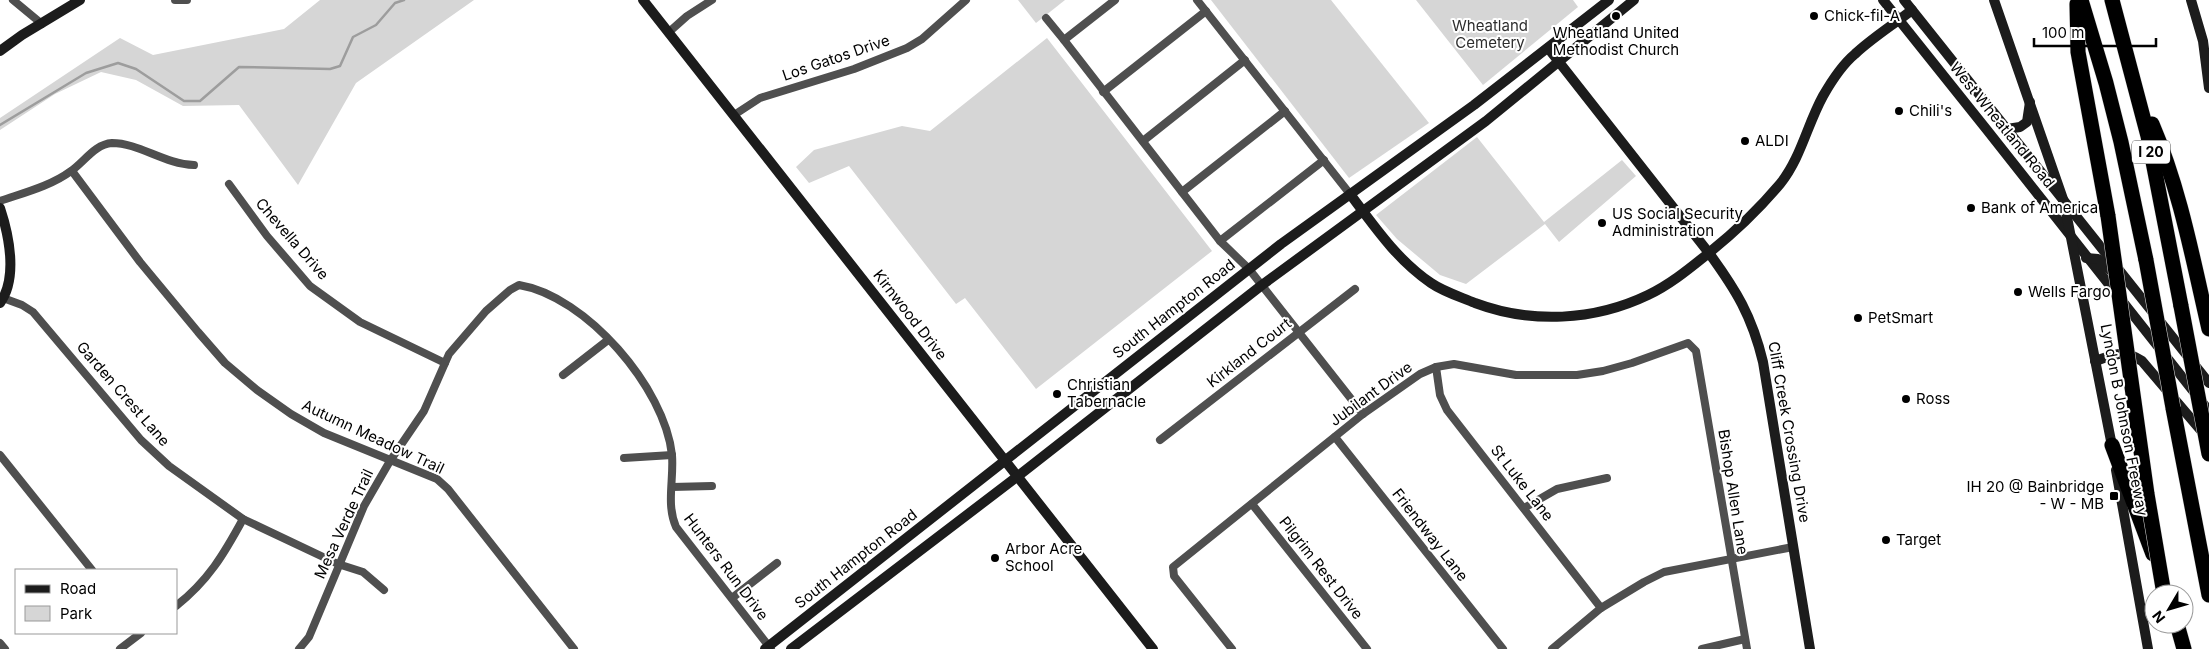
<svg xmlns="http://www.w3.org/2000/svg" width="2209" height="649" viewBox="0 0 2209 649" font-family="Inter,sans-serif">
	<rect width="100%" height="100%" fill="#fff"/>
	<g fill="#d6d6d6">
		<path d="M 320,0 L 474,0 L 356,83 L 298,185 L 239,105 L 183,106 L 136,80 L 101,72 L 55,94 L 0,130 L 0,118 L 120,38 L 153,55 L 284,29 Z"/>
		<path d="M 1018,0 L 1065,0 L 1036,23 Z"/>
		<path d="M 1211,0 L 1331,0 L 1429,123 L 1349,178 Z"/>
		<path d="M 1416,0 L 1573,0 L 1578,7 L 1483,85 Z"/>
		<path d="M 1047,38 L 1212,251 L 1036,389 L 965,298 L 956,304 L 849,166 L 809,183 L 796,167 L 814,150 L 902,126 L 930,131 Z"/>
		<path d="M 1477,137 L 1544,222 L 1622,160 L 1636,176 L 1559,242 L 1545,224 L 1466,284 L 1440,275 L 1397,239 L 1376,215 Z"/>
	</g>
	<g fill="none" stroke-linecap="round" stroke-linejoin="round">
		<path stroke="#9d9d9d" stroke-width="2.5" d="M 0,125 L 86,73 L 118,63 L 136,69 L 184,101 L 200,101 L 239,67 L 330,69 L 340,66 L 353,37 L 376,25 L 395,3 L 404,0"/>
		<defs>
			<g id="highway">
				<path d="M 2081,0 L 2106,83 L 2121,142 L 2146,260"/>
				<path d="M 2112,0 L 2148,136 L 2181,306"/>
				<path d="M 2077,4 L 2078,52 L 2108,216"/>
				<path d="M 2152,124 C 2180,189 2193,260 2209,329"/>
				<path d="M 2173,408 L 2209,595"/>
				<path d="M 2112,445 L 2153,554"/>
				<path d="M 2177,624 L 2184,649"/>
			</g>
		</defs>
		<use href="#highway" stroke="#dbdbdb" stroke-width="16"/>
		<g stroke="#4f4f4f" stroke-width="8">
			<path d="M 13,0 L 42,24"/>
			<path d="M 175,0 L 187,0"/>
			<path d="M 1115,0 L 1064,40 L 1220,241 L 1249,269 L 1363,414"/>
			<path d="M 1197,0 L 1350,194"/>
			<path d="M 1046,18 L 1064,40"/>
			<path d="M 669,32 L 687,16 L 712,0"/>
			<path d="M 1103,92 L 1206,11"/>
			<path d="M 734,115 L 760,98 L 854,69 L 907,48 L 922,39 L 966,0"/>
			<path d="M 1143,141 L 1245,60"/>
			<path d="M 72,171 L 140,262 L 198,332 L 225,363 L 257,390 L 291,414 L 324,433 L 437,479 L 448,489 L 574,649"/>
			<path d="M 229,184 L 267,236 L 310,286 L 360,322 L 445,363"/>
			<path d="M 1182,192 L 1285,111"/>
			<path d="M 0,201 C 23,193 51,186 71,171 C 84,162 95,144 112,143 C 139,143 164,164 194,165"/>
			<path d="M 1220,241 L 1324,160"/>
			<path d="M 3,298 L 22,305 L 33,312 L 141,440 L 169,466 L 243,519 L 338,564 L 363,572 L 384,590"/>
			<path d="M 1436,367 L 1440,395 L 1447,410 L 1601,608"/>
			<path d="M 563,375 L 608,340"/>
			<path d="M 1335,437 L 1503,649"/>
			<path d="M 1160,440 L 1355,289"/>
			<path d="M 0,455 L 92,570"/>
			<path d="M 624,458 L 672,455"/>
			<path d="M 672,487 L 712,486"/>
			<path d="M 1252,504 L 1367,649"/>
			<path d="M 1524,508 L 1557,489 L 1607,478"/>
			<path d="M 732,598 L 777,563"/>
			<path d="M 176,606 C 208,581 224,554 243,519"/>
			<path d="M 0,643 L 5,649"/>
			<path d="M 120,649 L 141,633"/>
			<path d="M 299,649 L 309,637 L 364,506 L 390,461 L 424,411 L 449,354 L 486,311 L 510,290 L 519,285 C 586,296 665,388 672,455 C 674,480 666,504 676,527 L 771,649"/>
			<path d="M 1232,649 L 1174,576 L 1173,567 L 1363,414 L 1420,374 L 1436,367 L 1454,364 L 1516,375 L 1577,375 L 1603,371 L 1632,363 L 1688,343 L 1696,351 L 1747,649"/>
			<path d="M 1552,649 L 1601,608 L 1644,582 L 1664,572 L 1793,547"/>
			<path d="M 1702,649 L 1745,639"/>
		</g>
		<g stroke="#1c1c1c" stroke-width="10">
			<path d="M 643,0 L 1153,649"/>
			<path d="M 1883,0 L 1987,130 L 2209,411"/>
			<path d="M 1904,0 L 2209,383"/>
			<path d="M 1994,0 L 2064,202 L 2113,451"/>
			<path d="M 2191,0 L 2203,41 L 2209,88"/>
			<path d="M 1548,48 L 1709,253 C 1736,290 1752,316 1763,362 L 1810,649"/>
			<path d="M 0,51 L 22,35 L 80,0"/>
			<path d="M 2007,129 L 2020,127 L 2027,122 L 2030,102"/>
			<path d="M 1350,194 C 1374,226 1397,260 1431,283 C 1444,292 1461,297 1475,303 C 1531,324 1594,321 1648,295 C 1671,284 1690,268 1710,252 C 1736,231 1759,209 1780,184 C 1801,158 1807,125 1823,96 C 1831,82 1843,64 1855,54 C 1872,38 1893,25 1912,10"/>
			<path d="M 0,208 C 9,235 18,278 0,303"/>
			<path d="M 2086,258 L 2098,259 L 2117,276"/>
			<path d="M 2095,361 C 2115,355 2123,348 2142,361 L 2204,434"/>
			<path d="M 2116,470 L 2148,649"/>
			<path d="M 765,649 L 1281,244 L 1474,105 L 1609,0"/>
			<path d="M 791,649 L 1018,476 L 1262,285 L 1486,121 L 1634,0"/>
		</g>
		<use href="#highway" stroke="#000" stroke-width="15"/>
		<defs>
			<g id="highway-bridge">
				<path d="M 2108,216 L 2147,494 L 2164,594"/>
				<path d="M 2146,260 L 2173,408"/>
				<path d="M 2181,306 L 2209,454"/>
			</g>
		</defs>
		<use href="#highway-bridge" stroke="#dbdbdb" stroke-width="16" stroke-linecap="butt"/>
		<use href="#highway-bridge" stroke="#000" stroke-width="15"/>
	</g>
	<g fill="#000" stroke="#fff" stroke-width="2">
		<circle cx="1616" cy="16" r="5"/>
		<circle cx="1814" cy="16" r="5"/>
		<circle cx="1899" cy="111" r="5"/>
		<circle cx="1745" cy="141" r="5"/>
		<circle cx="1971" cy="208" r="5"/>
		<circle cx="1602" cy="223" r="5"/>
		<circle cx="2018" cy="292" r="5"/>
		<circle cx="1858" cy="318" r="5"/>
		<circle cx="1057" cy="394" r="5"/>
		<circle cx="1906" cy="399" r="5"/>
		<rect x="2109" y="491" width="10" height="10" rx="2.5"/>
		<circle cx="1886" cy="540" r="5"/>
		<circle cx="995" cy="558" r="5"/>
	</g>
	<g text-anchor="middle" stroke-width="4" stroke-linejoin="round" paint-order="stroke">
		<rect fill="#fff" stroke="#4c4c4c" stroke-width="1" x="2132" y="140.5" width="38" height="23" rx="4"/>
		<g font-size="14" font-weight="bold" fill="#000">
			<text x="2151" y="157">I 20</text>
		</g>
		<g font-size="15" fill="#000" stroke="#fff" text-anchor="start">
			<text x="1824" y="21">Chick-fil-A</text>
			<text x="1616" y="38" text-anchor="middle">Wheatland United<tspan x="1616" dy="17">Methodist Church</tspan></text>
			<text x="1909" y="116">Chili's</text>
			<text x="1755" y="146">ALDI</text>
			<text x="1981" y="213">Bank of America</text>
			<text x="1612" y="219">US Social Security<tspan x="1612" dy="17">Administration</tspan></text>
			<text x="2028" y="297">Wells Fargo</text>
			<text x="1868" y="323">PetSmart</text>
			<text x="1067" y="390">Christian<tspan x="1067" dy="17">Tabernacle</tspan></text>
			<text x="1916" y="404">Ross</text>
			<text x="2104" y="492" text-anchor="end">IH 20 @ Bainbridge<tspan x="2104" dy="17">- W - MB</tspan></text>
			<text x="1896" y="545">Target</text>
			<text x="1005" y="554">Arbor Acre<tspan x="1005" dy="17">School</tspan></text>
		</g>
		<g font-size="15" fill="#2d2d2d" stroke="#fff">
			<text x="1490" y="31">Wheatland<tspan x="1490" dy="17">Cemetery</tspan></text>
		</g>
		<g font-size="15" fill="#000" stroke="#fff">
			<text transform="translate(836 58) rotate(-19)" y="5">Los Gatos Drive</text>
			<text transform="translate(2002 125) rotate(51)" y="5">West Wheatland Road</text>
			<text transform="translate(292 239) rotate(49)" y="5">Chevella Drive</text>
			<text transform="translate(1174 309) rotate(-38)" y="5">South Hampton Road</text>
			<text transform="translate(910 315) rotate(52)" y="5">Kirnwood Drive</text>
			<text transform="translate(1249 353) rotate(-38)" y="5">Kirkland Court</text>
			<text transform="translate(123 394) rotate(49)" y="5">Garden Crest Lane</text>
			<text transform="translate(1371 394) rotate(-36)" y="5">Jubilant Drive</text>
			<text transform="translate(2124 420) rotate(79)" y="5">Lyndon B Johnson Freeway</text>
			<text transform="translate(1789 432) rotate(80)" y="5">Cliff Creek Crossing Drive</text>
			<text transform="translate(373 437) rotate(25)" y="5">Autumn Meadow Trail</text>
			<text transform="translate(1522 483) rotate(52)" y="5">St Luke Lane</text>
			<text transform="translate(1733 492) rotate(81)" y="5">Bishop Allen Lane</text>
			<text transform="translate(344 524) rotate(-65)" y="5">Mesa Verde Trail</text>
			<text transform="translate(1430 535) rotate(52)" y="5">Friendway Lane</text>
			<text transform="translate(856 559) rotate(-38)" y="5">South Hampton Road</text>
			<text transform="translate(726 567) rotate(53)" y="5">Hunters Run Drive</text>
			<text transform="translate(1321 568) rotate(52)" y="5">Pilgrim Rest Drive</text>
		</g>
	</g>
	<rect x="15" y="569" width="162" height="65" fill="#ffffff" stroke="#999999"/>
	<rect x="25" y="585" width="25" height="8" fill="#1c1c1c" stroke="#999999"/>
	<text x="60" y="594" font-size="15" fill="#000000">Road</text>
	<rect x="25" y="606" width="25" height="15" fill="#d6d6d6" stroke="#999999"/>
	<text x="60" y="619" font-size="15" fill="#000000">Park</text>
	<g transform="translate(2169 609) rotate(232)"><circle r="24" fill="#ffffff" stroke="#999999"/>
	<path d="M0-4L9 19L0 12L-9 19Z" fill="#000000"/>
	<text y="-8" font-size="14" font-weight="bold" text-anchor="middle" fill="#000000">N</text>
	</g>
	<path d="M2034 38v8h122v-8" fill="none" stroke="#000000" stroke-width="2.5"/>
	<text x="2042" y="38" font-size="15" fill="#000000" stroke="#ffffff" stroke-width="4" paint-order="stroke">100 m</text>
</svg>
